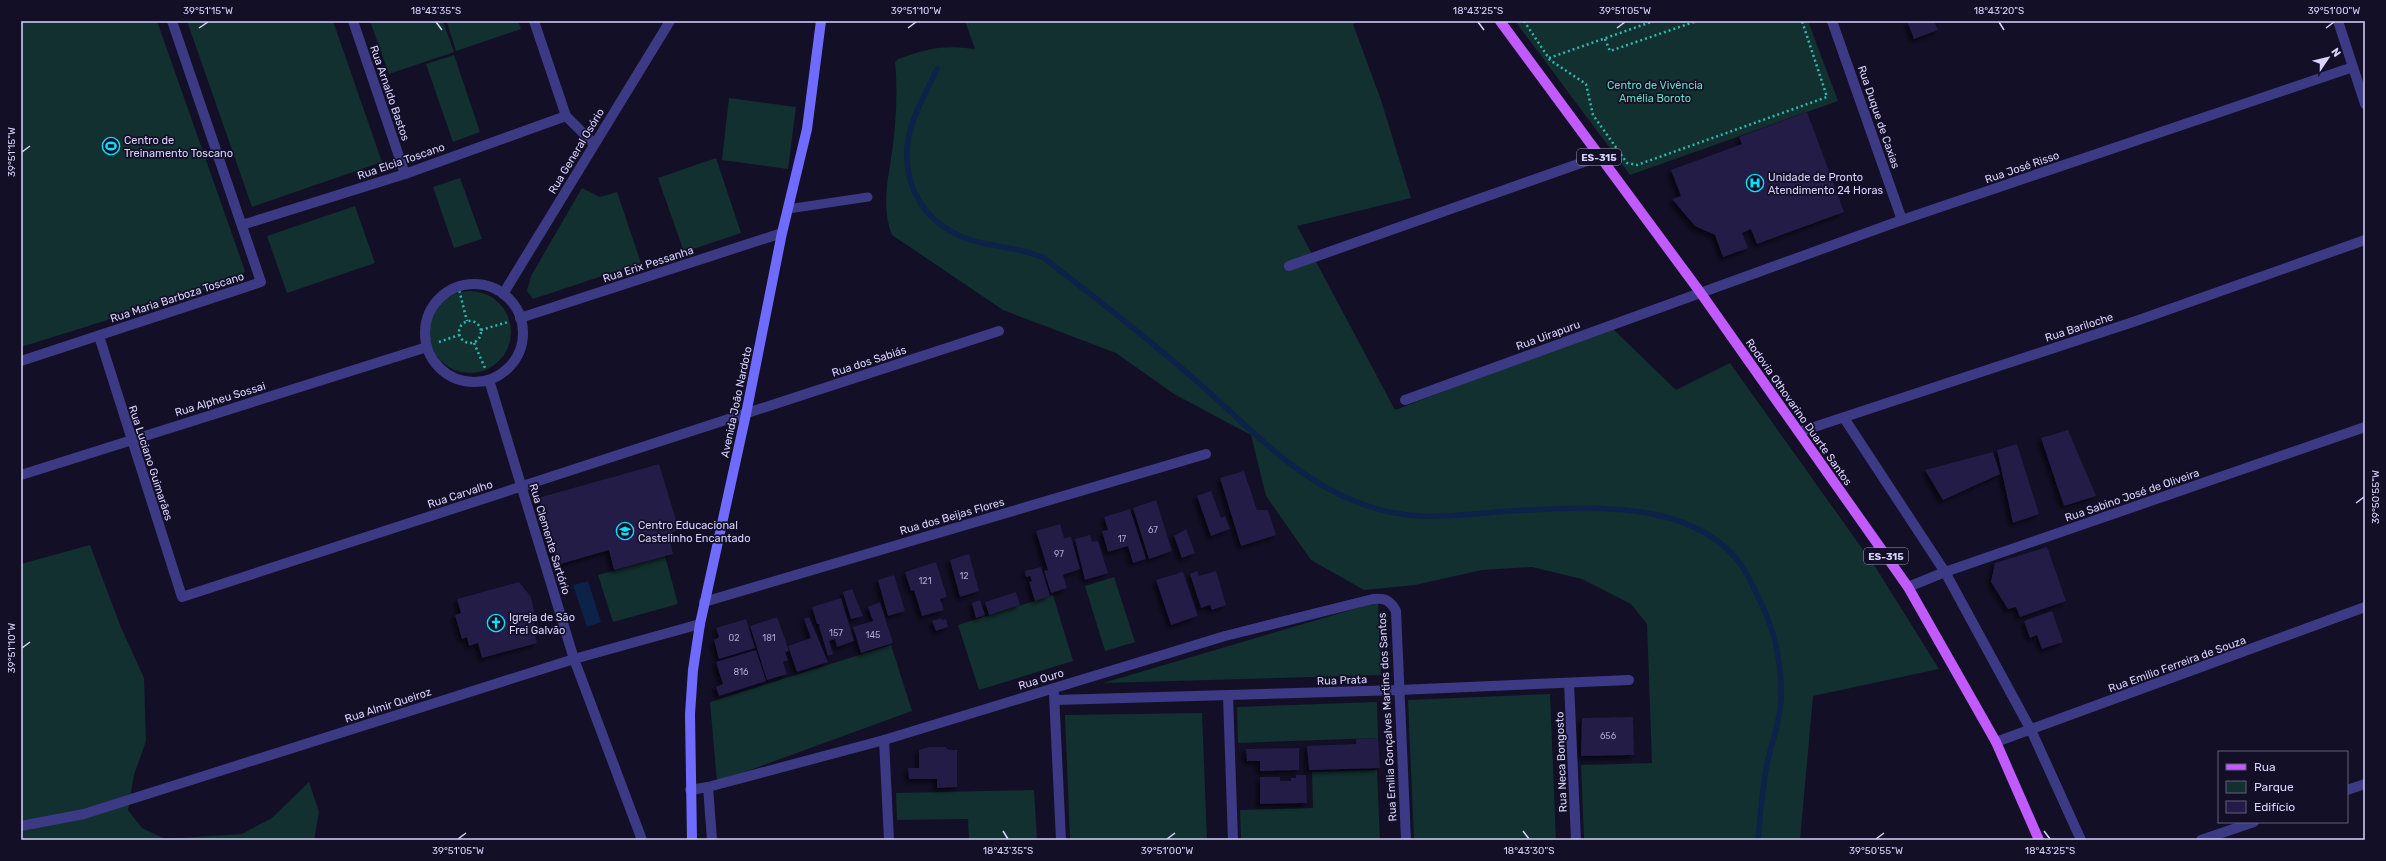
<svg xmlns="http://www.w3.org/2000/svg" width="2386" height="861" viewBox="0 0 2386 861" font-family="Rubik,sans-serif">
	<defs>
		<filter id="shadow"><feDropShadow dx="-3.5" dy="3.5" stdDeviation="2" flood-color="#0009"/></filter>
	</defs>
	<rect width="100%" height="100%" fill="#130f26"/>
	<g fill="#12302f">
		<path d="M 21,21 L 157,21 L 245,271 L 239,279 L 21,347 Z"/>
		<path d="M 187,21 L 333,21 L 382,162 L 252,207 Z"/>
		<path d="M 370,21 L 443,21 L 454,52 L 389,74 Z"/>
		<path d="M 452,21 L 518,21 L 521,29 L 456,51 L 447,23 Z"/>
		<path d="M 965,21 L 1359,21 L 1353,24 L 1381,100 L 1411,198 L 1297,226 L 1395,410 L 1611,327 L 1676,390 L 1730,363 L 1876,568 L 1939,669 L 1813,696 L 1800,840 L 1584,840 L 1581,765 L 1652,763 L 1647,624 L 1631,604 L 1582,579 L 1532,567 L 1482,570 L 1415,585 L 1364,590 L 1311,560 L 1266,496 L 1251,435 L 1174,394 L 1116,353 L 1003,310 L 892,235 C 881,208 888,180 892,152 C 896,123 898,92 895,62 L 898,59 C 930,48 941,45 975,49 Z"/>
		<path d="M 1515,21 L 1808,21 L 1838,101 L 1630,175 Z"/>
		<path d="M 454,55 L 480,132 L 453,142 L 426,64 Z"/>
		<path d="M 729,98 L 796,107 L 788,169 L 722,160 Z"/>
		<path d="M 716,158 L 741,233 L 684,252 L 658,178 Z"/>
		<path d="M 460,178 L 482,239 L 454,248 L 433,187 Z"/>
		<path d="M 582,188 L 600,197 L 617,192 L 641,263 L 533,299 L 527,291 L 531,276 Z"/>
		<path d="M 355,206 L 375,263 L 287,293 L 267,236 Z"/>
		<circle cx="470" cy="332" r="41"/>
		<path d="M 90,545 L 120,625 L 144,678 L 146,741 L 134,775 L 128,810 L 142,828 L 165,839 L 242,834 L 272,818 L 309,782 L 319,812 L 314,840 L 21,840 L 21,564 Z"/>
		<path d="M 665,556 L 678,604 L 613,622 L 598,575 Z"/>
		<path d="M 1114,577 L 1135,642 L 1105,651 L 1085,586 Z"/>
		<path d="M 1053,595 L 1073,661 L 979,690 L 958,625 Z"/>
		<path d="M 1378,602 L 1381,675 L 1103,683 Z"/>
		<path d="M 891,645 L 912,711 L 717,782 L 710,702 Z"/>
		<path d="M 1550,694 L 1556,840 L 1414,840 L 1408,700 Z"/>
		<path d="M 1377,702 L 1378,738 L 1238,743 L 1237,707 Z"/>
		<path d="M 1202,713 L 1207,840 L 1070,840 L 1065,715 Z"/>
		<path d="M 1377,770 L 1380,840 L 1241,840 L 1240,810 L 1313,808 L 1312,772 Z"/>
		<path d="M 1034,790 L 1037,840 L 969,840 L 968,819 L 897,820 L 896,793 Z"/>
	</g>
	<path fill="#0c2248" d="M 588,581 L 601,622 L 587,627 L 573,585 Z"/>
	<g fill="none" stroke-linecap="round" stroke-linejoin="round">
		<path stroke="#0c2248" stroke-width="5.5" d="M 937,69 C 929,86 920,103 913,121 C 897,166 913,213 956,234 C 984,248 1016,245 1044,258 C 1097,299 1150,340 1201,385 C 1250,428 1294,478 1357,502 C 1419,527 1466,512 1529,510 C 1597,507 1686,502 1735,557 C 1745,568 1751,582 1757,595 C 1775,628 1782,663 1781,700 C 1780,724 1770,746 1766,769 C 1762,793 1760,817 1758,840"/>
	</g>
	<g fill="#241b47" filter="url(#shadow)">
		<path d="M 1907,21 L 1934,21 L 1938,30 L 1914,39 Z"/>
		<path d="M 1807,112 L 1844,212 L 1757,244 L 1751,229 L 1742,233 L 1748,248 L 1723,257 L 1715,235 L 1695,226 L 1672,199 L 1681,196 L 1671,170 L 1742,144 L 1739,137 Z"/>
		<path d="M 2068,430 L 2096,496 L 2064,506 L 2041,438 Z"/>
		<path d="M 2017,444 L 2039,514 L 2013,523 L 1997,450 Z"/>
		<path d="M 1993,452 L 2000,474 L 1943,500 L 1925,470 Z"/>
		<path d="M 659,464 L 679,530 L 668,534 L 673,554 L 614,570 L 609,550 L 557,565 L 538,498 Z"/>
		<path d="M 1244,471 L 1257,510 L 1268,510 L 1276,535 L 1241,546 L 1220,478 Z"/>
		<path d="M 1211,491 L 1221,518 L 1225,516 L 1230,529 L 1211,536 L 1197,496 Z"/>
		<path d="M 1156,500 L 1172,551 L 1149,559 L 1133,508 Z"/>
		<path d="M 1130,509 L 1146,559 L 1133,563 L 1128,546 L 1108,552 L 1102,531 L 1108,530 L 1104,517 Z"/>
		<path d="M 1060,524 L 1064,538 L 1071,537 L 1080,569 L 1063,575 L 1067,588 L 1051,593 L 1044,571 L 1048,570 L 1036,531 Z"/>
		<path d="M 1186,529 L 1195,553 L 1182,558 L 1174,536 Z"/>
		<path d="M 1090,535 L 1092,542 L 1098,541 L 1108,573 L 1085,580 L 1075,539 Z"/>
		<path d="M 2047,547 L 2066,601 L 2020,617 L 2016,607 L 2008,609 L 1991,582 L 1995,563 Z"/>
		<path d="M 969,554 L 979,591 L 960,597 L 950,560 Z"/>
		<path d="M 936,562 L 947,597 L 940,599 L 944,610 L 922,616 L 914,590 L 911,591 L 905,572 Z"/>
		<path d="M 1041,567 L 1050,596 L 1035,601 L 1029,582 L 1032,581 L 1030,576 L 1026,577 L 1025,571 Z"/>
		<path d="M 1197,571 L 1199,576 L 1216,571 L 1226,605 L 1212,610 L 1210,605 L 1201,608 L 1190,574 Z"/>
		<path d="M 1183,572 L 1198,616 L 1171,625 L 1156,580 Z"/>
		<path d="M 894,575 L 905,611 L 888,616 L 878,580 Z"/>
		<path d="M 519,582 L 531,597 L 535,616 L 533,630 L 537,643 L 482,658 L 478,643 L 469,646 L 467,637 L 462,639 L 455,615 L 461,613 L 457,599 Z"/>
		<path d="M 852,589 L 863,616 L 851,619 L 843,592 Z"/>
		<path d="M 1016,592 L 1020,605 L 989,615 L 985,602 Z"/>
		<path d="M 841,598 L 854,641 L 837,647 L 835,639 L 829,641 L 833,654 L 828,656 L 819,626 L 820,624 L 817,624 L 812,607 Z"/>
		<path d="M 980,600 L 985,615 L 976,618 L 972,603 Z"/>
		<path d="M 880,602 L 893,643 L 861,653 L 853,627 L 873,621 L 868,607 Z"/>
		<path d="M 2052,611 L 2063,642 L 2042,649 L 2037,635 L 2030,638 L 2024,621 Z"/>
		<path d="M 777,617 L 789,651 L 785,652 L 788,660 L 783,662 L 787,674 L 767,680 L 750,626 Z"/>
		<path d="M 809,617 L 828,662 L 797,672 L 788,646 L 811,638 L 804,619 Z"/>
		<path d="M 941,618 L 942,620 L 946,619 L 948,627 L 936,631 L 932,621 Z"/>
		<path d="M 746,619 L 755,648 L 719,659 L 714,640 L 719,637 L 716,628 Z"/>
		<path d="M 756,650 L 766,681 L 719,696 L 716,687 L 723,684 L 716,662 Z"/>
		<path d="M 1633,717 L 1634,755 L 1581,756 L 1582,718 Z"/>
		<path d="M 1378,738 L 1380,768 L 1309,770 L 1307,746 L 1356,744 L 1356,739 Z"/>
		<path d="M 928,747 L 945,747 L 949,750 L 957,750 L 957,787 L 937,788 L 937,779 L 909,779 L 908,768 L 919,768 L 919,750 Z"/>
		<path d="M 1299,748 L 1299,770 L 1260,771 L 1260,761 L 1247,761 L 1246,749 Z"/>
		<path d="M 1296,775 L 1306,775 L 1307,803 L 1260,804 L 1260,777 L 1280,777 L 1280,781 L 1291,781 L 1291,778 L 1296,778 Z"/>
	</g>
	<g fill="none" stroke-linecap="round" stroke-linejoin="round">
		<g stroke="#2fb8b0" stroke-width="2.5" stroke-dasharray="2 3" stroke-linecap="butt">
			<path d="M 1524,21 L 1550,60 L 1586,84 L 1593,115 L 1627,163 L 1637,165 L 1827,97 L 1802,21"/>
			<path d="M 1605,39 L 1610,51 L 1697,21"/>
			<path d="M 1549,58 L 1654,21"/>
			<path d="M 458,286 L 467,321"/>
			<circle cx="470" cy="332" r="11"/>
			<path d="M 481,330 L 508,322"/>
			<path d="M 439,342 L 459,335"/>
			<path d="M 474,343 L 485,368"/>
		</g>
		<path stroke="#3d3a85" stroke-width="9" d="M 788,209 L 868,197"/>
		<g stroke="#3d3a85" stroke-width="10">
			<path d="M 353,21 L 405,174"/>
			<path d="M 534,21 L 566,116 L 594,144"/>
			<path d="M 1832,21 L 1902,220"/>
			<path d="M 2338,21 L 2365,104"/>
			<path d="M 242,225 L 405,174 L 566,116"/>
			<path d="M 1289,266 L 1598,157"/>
			<circle cx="474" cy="333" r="49"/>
			<path d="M 503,294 L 670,21"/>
			<path d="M 520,318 L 782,233"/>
			<path d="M 99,336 L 182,597 L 999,331"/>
			<path d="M 21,361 L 261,282 L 172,21"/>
			<path d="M 489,380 L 574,659 L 642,840"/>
			<path d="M 1405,400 L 1902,220 L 2353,67"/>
			<path d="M 1844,418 L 1945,572 L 2031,730 L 2081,840"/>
			<path d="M 1799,432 L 2136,321 L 2365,240"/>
			<path d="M 21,475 L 427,347"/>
			<path d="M 1908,587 L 1945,572 L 2365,427"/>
			<path d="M 704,602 L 1206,454"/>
			<path d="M 1569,683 L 1576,840"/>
			<path d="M 1054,694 L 1061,840"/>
			<path d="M 1228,696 L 1233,840"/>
			<path d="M 1055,700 L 1399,690 L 1629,680"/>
			<path d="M 884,740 L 889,840"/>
			<path d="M 1996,742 L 2365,607"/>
			<path d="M 708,787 L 884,740 L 1225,636 L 1373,599 C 1385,598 1390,600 1396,611 L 1406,840"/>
			<path d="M 690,790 L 708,787 L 712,840"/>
			<path d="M 2347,790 L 2365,784"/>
			<path d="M 21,826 L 84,814 L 574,659 L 700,624"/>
			<path d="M 2201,840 L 2254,822"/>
		</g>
		<path stroke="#6f6bff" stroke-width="10" d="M 692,840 L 690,714 L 693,670 L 700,624 L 746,414 L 782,233 L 807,129 L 821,21"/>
		<path stroke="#c25bff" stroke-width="10" d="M 1500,21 L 1700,292 L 1908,587 L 1996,742 L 2039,840"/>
	</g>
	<path fill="none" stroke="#d9d4ff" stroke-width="1.5" d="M 436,22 L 442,30M 1478,22 L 1484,30M 1999,22 L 2004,30M 199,28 L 208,22M 908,28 L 916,22M 1617,28 L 1625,22M 2326,28 L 2334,22M 22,152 L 30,146M 2356,503 L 2364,497M 22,648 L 30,642M 1003,831 L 1008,839M 1523,831 L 1529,839M 2044,831 L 2050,839M 458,839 L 466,833M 1167,839 L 1175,833M 1876,839 L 1884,833"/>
	<defs>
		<symbol id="stadium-ring" viewBox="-11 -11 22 22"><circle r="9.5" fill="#130f26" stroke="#00e5ff" stroke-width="1.5"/><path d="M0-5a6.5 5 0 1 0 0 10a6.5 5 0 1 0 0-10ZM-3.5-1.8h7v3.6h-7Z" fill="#00e5ff"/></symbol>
		<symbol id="hospital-ring" viewBox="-11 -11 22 22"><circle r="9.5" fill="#130f26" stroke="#00e5ff" stroke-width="1.5"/><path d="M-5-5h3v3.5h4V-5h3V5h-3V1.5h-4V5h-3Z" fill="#00e5ff"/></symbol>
		<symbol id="school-ring" viewBox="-11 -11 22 22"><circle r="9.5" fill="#130f26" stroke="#00e5ff" stroke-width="1.5"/><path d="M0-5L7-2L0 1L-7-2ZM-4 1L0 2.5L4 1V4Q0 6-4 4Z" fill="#00e5ff"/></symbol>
		<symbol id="church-ring" viewBox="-11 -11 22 22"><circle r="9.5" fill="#130f26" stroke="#00e5ff" stroke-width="1.5"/><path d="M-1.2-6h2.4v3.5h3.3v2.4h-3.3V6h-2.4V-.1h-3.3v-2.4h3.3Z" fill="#00e5ff"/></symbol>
	</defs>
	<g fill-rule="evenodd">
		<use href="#stadium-ring" x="101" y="136" width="20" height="20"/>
		<use href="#hospital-ring" x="1745" y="173" width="20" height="20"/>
		<use href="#school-ring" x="615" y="521" width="20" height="20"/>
		<use href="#church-ring" x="486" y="613" width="20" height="20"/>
	</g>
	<g text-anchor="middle" stroke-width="3.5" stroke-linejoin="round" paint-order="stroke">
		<g font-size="9" fill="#aca6d1">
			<text x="1153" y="533">67</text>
			<text x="1122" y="542">17</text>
			<text x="1059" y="557">97</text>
			<text x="964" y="579">12</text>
			<text x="925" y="584">121</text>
			<text x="836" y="636">157</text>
			<text x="873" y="638">145</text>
			<text x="734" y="641">02</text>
			<text x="769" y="641">181</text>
			<text x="741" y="675">816</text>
			<text x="1608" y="739">656</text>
		</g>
		<g fill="#130f26" stroke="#9e99be" stroke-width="1">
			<rect x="1577" y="149" width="44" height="16" rx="3"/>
			<rect x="1864" y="548" width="44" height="16" rx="3"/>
		</g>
		<g font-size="10" font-weight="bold" fill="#d9d4ff">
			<text x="1599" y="161">ES-315</text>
			<text x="1886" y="560">ES-315</text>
		</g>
		<g font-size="11" fill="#5fe0c0" stroke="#130f26">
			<text x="1655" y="89">Centro de Vivência<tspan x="1655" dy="13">Amélia Boroto</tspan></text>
		</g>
		<g font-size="11" fill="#d9d4ff" stroke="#130f26">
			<text transform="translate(390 93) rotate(71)" y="4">Rua Arnaldo Bastos</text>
			<text transform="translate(1879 117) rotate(71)" y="4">Rua Duque de Caxias</text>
			<text transform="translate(576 151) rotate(-59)" y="4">Rua General Osório</text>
			<text transform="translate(401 161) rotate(-19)" y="4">Rua Elcia Toscano</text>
			<text transform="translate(2022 167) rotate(-19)" y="4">Rua José Risso</text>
			<text transform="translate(648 264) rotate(-18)" y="4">Rua Erix Pessanha</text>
			<text transform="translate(177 297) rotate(-18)" y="4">Rua Maria Barboza Toscano</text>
			<text transform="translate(2079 327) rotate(-18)" y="4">Rua Bariloche</text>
			<text transform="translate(1548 335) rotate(-20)" y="4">Rua Uirapuru</text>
			<text transform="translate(869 361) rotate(-18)" y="4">Rua dos Sabiás</text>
			<text transform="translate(220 399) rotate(-17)" y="4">Rua Alpheu Sossai</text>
			<text transform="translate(736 402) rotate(-78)" y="4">Avenida João Nardoto</text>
			<text transform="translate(1799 412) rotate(55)" y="4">Rodovia Othovarino Duarte Santos</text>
			<text transform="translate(151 463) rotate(72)" y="4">Rua Luciano Guimarães</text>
			<text transform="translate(460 494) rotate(-18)" y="4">Rua Carvalho</text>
			<text transform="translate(2132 495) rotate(-19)" y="4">Rua Sabino José de Oliveira</text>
			<text transform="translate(952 516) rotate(-16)" y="4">Rua dos Beijas Flores</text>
			<text transform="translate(550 539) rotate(73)" y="4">Rua Clemente Sartório</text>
			<text transform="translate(2177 664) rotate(-20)" y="4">Rua Emilio Ferreira de Souza</text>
			<text transform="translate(1041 679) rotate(-17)" y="4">Rua Ouro</text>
			<text transform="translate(1342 680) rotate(-2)" y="4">Rua Prata</text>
			<text transform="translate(388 705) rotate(-18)" y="4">Rua Almir Queiroz</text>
			<text transform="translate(1387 717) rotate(-93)" y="4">Rua Emilia Gonçalves Martins dos Santos</text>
			<text transform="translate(1561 762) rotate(-92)" y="4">Rua Neca Bongosto</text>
		</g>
		<g font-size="11" fill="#d9d4ff" stroke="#130f26" text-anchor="start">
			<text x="124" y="144">Centro de<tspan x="124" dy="13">Treinamento Toscano</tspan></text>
			<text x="1768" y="181">Unidade de Pronto<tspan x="1768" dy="13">Atendimento 24 Horas</tspan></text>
			<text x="638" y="529">Centro Educacional<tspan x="638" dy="13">Castelinho Encantado</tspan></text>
			<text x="509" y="621">Igreja de São<tspan x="509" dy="13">Frei Galvão</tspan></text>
		</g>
	</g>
	<rect width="2386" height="861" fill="none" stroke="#130f26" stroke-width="44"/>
	<rect x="2218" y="751" width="130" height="72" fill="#130f26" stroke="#625e7d"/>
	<rect x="2226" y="764" width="20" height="6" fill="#c25bff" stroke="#625e7d"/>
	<text x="2254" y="771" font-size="12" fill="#d9d4ff">Rua</text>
	<rect x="2226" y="781" width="20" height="12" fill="#12302f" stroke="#625e7d"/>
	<text x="2254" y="791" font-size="12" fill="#d9d4ff">Parque</text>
	<rect x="2226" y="801" width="20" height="12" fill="#241b47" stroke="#625e7d"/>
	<text x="2254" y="811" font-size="12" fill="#d9d4ff">Edifício</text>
	<g transform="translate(2328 58) rotate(55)" stroke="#130f26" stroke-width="3" paint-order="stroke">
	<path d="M0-3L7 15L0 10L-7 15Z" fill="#d9d4ff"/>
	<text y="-6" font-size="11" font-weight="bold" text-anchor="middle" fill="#d9d4ff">N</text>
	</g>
	<rect x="22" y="22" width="2342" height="817" fill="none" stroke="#d9d4ff" stroke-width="1.5"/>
	<g font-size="10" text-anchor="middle" fill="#d9d4ff">
		<text x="208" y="14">39°51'15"W</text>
		<text x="436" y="14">18°43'35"S</text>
		<text x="916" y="14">39°51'10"W</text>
		<text x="1478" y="14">18°43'25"S</text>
		<text x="1625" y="14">39°51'05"W</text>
		<text x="1999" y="14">18°43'20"S</text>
		<text x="2334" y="14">39°51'00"W</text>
		<text transform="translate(11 152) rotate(-90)" y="4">39°51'15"W</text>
		<text transform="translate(2375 497) rotate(-90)" y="4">39°50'55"W</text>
		<text transform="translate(11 648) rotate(-90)" y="4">39°51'10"W</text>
		<text x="458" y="854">39°51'05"W</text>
		<text x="1008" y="854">18°43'35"S</text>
		<text x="1167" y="854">39°51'00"W</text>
		<text x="1529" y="854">18°43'30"S</text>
		<text x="1876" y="854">39°50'55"W</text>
		<text x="2050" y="854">18°43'25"S</text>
	</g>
</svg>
